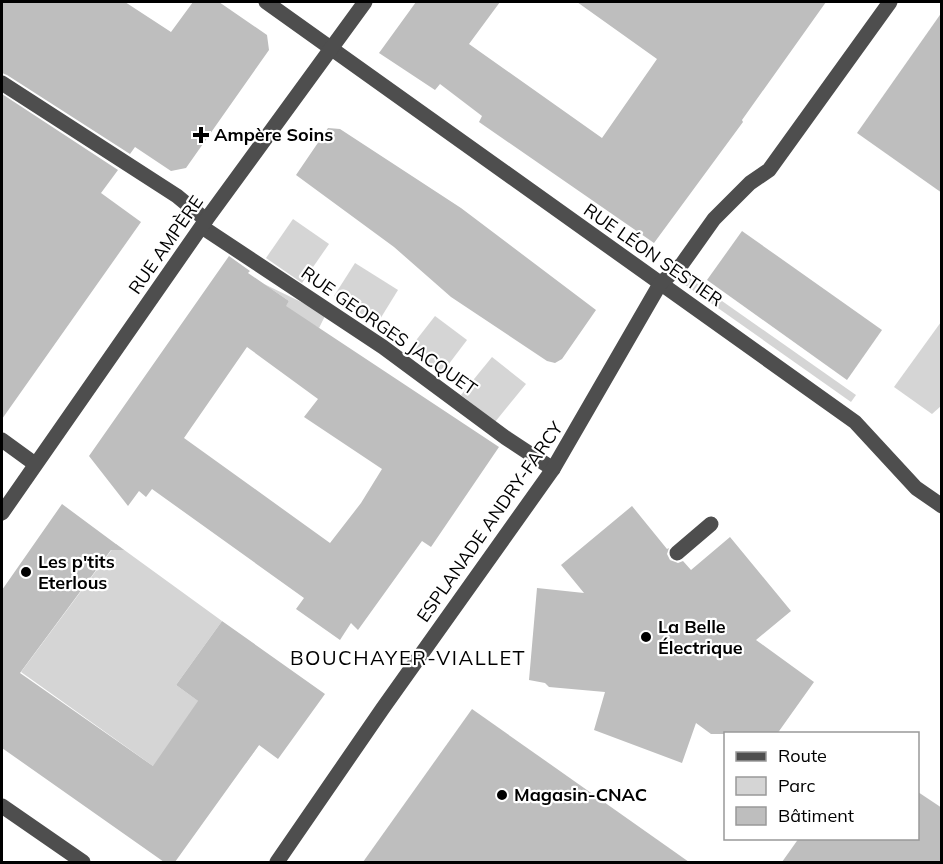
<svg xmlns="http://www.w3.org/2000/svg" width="943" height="864" viewBox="0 0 943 864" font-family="Mulish,sans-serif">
	<rect width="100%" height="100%" fill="#fff"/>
	<g fill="#d5d5d5">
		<path d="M 293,219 L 329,244 L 302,283 L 266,258 Z"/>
		<path d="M 355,263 L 398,290 L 377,324 L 334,296 Z"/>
		<path d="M 685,275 L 856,395 L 851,402 L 681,282 Z"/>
		<path d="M 264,284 L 326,314 L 319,328 L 284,308 L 289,301 Z"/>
		<path d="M 435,316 L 467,340 L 442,373 L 410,348 Z"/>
		<path d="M 941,322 L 941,406 L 932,414 L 894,387 Z"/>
		<path d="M 492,357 L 526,384 L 495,422 L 461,395 Z"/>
		<path d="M 116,544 L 222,621 L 176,685 L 259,745 L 246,763 L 153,766 L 21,672 Z"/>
	</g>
	<g fill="#bebebe" fill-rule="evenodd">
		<path d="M 2,2 L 125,2 L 171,32 L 193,2 L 219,2 L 267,35 L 269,50 L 186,168 L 171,171 L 135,147 L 130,154 L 7,75 L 2,73 Z"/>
		<path d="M 416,2 L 500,2 L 469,44 L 602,138 L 657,59 L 577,2 L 826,2 L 742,120 L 743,122 L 654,243 L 479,122 L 482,116 L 440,84 L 435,90 L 379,53 Z"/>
		<path d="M 942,12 L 942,193 L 857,133 Z"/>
		<path d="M 2,94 L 118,170 L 101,193 L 141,222 L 2,419 Z"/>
		<path d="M 328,128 L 340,129 L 461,208 L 596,310 L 562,359 L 555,363 L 547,361 L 451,297 L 394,247 L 296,175 Z"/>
		<path d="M 742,231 L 882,330 L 847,380 L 707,280 Z"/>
		<path d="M 229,256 L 250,271 L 248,273 L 289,301 L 286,306 L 499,447 L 431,547 L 422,541 L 358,630 L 351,623 L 340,640 L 296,609 L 304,598 L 152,489 L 146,497 L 139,491 L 128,506 L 89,456 ZM 247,347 L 318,399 L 304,417 L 382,469 L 361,503 L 330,543 L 184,438 Z"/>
		<path d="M 62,504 L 124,550 L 111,550 L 20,673 L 153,766 L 198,701 L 176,685 L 222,621 L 325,694 L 278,759 L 259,745 L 175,862 L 164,862 L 2,748 L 2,590 Z"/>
		<path d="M 632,506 L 667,549 L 669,548 L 667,554 L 670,560 L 678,563 L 683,561 L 691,570 L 730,537 L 791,611 L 756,640 L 814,682 L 777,734 L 711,734 L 696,723 L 682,763 L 594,730 L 605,692 L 549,687 L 545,683 L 529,680 L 537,588 L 584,593 L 561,565 Z"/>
		<path d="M 472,709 L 689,862 L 363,862 Z"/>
		<path d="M 918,792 L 942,808 L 942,862 L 782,862 L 799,838 L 918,838 Z"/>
	</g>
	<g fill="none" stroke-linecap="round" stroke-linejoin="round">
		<g stroke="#4e4e4e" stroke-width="15">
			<path d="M 266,2 L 855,422 L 916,488 L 942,506"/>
			<path d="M 2,83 L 177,196 L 206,220"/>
			<path d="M 202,227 L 383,347 L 506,438 L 553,469"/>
			<path d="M 2,440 L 35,464"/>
			<path d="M 2,513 L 206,220 L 365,2"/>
			<path d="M 677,553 L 711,524"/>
			<path d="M 2,806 L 83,862"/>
			<path d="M 277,862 L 383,708 L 553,469 L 660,284 L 682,264 L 714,219 L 750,183 L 769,170 L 890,2"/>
		</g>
	</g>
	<g fill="#000" stroke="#fff" stroke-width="2">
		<path d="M198 126h6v6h6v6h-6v6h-6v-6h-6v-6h6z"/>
		<circle cx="26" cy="572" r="6"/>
		<circle cx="646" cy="637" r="6"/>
		<circle cx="502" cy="795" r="6"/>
	</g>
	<g text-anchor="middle" stroke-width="4.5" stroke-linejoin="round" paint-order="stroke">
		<g font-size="18" font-weight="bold" fill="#000" stroke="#fff" text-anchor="start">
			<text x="214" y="141">Ampère Soins</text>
			<text x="38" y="568">Les p'tits<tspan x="38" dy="21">Eterlous</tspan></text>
			<text x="658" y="633">La Belle<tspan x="658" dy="21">Électrique</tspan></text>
			<text x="514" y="801">Magasin-CNAC</text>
		</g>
		<g font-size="18" fill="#000" stroke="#fff">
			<text transform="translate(166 245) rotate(-55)" y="6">RUE AMPÈRE</text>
			<text transform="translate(653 255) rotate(35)" y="6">RUE LÉON SESTIER</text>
			<text transform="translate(389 331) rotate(35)" y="6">RUE GEORGES JACQUET</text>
			<text transform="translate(490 522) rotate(-55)" y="6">ESPLANADE ANDRY-FARCY</text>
		</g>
		<g font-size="20" letter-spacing="1.5" fill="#000" stroke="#fff">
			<text x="408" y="665">BOUCHAYER-VIALLET</text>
		</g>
	</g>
	<rect width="943" height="864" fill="none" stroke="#000000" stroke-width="6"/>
	<rect x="724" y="732" width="195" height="108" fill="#ffffff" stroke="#999999" stroke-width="1.5"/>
	<rect x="736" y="752" width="30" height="9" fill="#4e4e4e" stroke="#999999" stroke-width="1.5"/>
	<text x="778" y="762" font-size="18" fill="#000000">Route</text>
	<rect x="736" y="777" width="30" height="18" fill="#d5d5d5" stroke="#999999" stroke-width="1.5"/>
	<text x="778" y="792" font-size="18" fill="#000000">Parc</text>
	<rect x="736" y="807" width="30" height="18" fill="#bebebe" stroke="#999999" stroke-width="1.5"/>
	<text x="778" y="822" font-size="18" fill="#000000">Bâtiment</text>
</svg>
